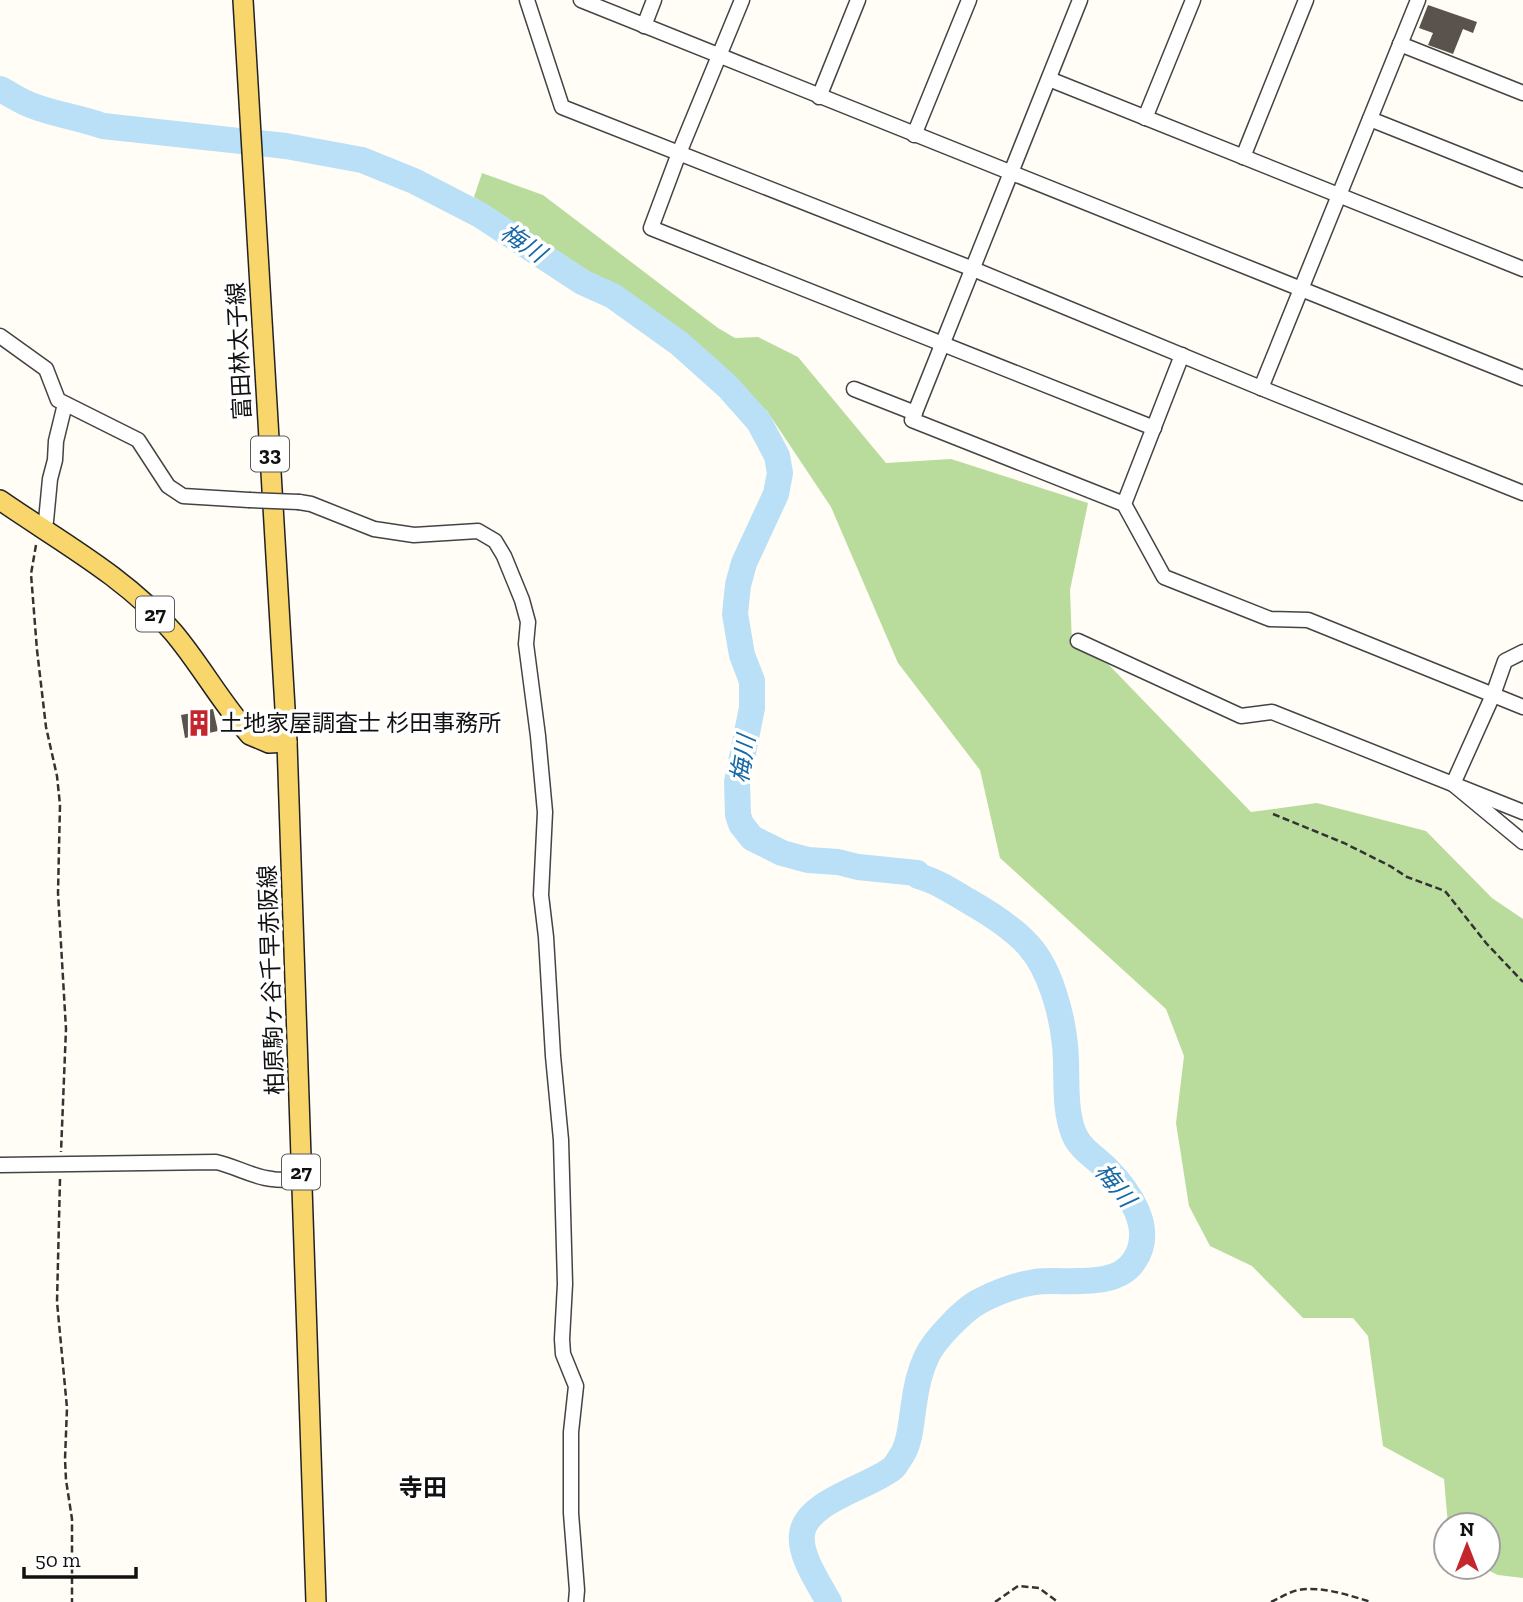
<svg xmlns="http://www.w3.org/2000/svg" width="1523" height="1602" viewBox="0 0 1523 1602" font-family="'Zilla Slab','Noto Sans JP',serif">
	<rect width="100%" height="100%" fill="#fffdf5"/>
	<path fill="#b9dc9c" d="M 482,173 L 543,195 L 718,328 L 735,338 L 758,337 L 798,357 L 886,463 L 951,459 L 1088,503 L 1070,590 L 1072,645 L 1109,665 L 1251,812 L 1317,803 L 1426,831 L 1492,898 L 1523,919 L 1523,1578 L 1498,1575 L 1481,1567 L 1488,1567 L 1488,1525 L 1448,1525 L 1444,1479 L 1383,1446 L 1368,1336 L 1353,1318 L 1303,1318 L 1252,1266 L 1210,1246 L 1189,1206 L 1176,1123 L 1184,1056 L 1166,1009 L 1000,858 L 980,770 L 898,663 L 831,507 L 767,411 L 669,323 L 474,197 Z"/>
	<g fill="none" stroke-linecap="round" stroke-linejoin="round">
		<path stroke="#b9e0f7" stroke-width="26" d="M 0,89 C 12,95 23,103 36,107 C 58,115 81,118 103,126 L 286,146 L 362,160 L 414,181 L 480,215 L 582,282 L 613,296 L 680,344 L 728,387 L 759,422 L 777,456 L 780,473 L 776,494 L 744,563 L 738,585 L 735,614 L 742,655 L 752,681 L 752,708 L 737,782 L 738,815 L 741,824 L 752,838 L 782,853 L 808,860 L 838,862 L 858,867 L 917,873 L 918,876 C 937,881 953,892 970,902 C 991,914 1013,928 1029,946 C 1050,969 1062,1014 1065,1045 C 1068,1073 1063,1107 1074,1134 C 1080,1149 1095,1157 1106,1168 C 1129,1191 1156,1229 1134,1261 C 1115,1290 1065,1278 1035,1282 C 1016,1285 997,1292 980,1301 C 964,1309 933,1341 926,1358 C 919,1373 916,1388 914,1404 C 911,1420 911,1441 902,1455 C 899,1459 897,1464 893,1468 C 870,1487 806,1501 802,1534 C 799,1555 819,1584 829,1602"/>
	</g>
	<g fill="#5a524d">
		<path d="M 1428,5 L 1477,22 L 1473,33 L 1463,29 L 1453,54 L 1428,45 L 1433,33 L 1419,28 Z"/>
		<path d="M 213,709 L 218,731 L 185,738 L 181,715 Z"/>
	</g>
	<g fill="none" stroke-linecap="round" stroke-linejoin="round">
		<defs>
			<g id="minor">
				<path d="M 527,0 L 562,107 L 973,269 L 1261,388 L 1523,493"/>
				<path d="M 581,0 L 1523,378"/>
				<path d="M 742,0 L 679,153 L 651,228 L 1154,428"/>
				<path d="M 1080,0 L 912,420 L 1124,504 L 1164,577 L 1270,619 L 1308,620 L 1523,707"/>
				<path d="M 644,26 L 654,0"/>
				<path d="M 1400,44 L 1523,93"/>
				<path d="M 1049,79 L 1523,269"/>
				<path d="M 819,97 L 858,0"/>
				<path d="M 1145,118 L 1193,0"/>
				<path d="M 1370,119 L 1523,180"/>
				<path d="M 914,135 L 969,0"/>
				<path d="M 1243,157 L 1306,0"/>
				<path d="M 0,336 L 46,369 L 58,400 L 138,440 L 168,486 L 183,496 L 249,500"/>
				<path d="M 1261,388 L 1418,0"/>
				<path d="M 854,389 L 915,413"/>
				<path d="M 299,502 L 311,504 L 374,529 L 414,535 L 478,531 L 495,541 L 504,556 L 522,600 L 528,622 L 526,644 L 538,736 L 545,812 L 541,895 L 546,937 L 553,1056 L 561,1140 L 565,1284 L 562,1339 L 563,1354 L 576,1386 L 571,1432 L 571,1513 L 577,1590 L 576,1602"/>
				<path d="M 1124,504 L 1182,355"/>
				<path d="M 42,528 L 46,521 L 50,479 L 55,460 L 56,441 L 65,404"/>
				<path d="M 1078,641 L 1241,716 L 1272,712 L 1523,812"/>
				<path d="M 1523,652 L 1505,661 L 1493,695 L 1453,784 L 1523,842"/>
				<path d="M 0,1165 L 216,1162 C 235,1166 252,1177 272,1179 C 282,1181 292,1179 302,1179"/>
			</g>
			<g id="major">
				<path d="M 243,0 L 287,742 L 316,1602"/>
				<path d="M 0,500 C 59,541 126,577 173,632 C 201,665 221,703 250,735 L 269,743 L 287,742"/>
			</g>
		</defs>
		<use href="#minor" stroke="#444" stroke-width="17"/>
		<use href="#major" stroke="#222" stroke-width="22"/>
		<g stroke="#333" stroke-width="2.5" stroke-dasharray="7 3.5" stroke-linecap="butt">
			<path d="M 36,545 L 31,574 L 37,650 L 46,727 L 57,776 L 60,805 L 58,893 L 66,1029 L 61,1152"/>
			<path d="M 1273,814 L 1344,843 L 1390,866 L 1407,877 L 1445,891 L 1486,943 L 1523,982"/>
			<path d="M 60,1179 L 57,1302 L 67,1408 L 65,1459 L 66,1480 L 72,1519 L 72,1602"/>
			<path d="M 995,1602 L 1018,1586 L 1039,1588 L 1058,1602"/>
			<path d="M 1271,1602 C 1280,1598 1289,1592 1298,1590 C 1322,1586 1348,1595 1371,1602"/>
		</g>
		<use href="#minor" stroke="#fff" stroke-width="14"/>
		<use href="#major" stroke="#f9d66b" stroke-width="19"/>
		<defs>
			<path id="minor-bridge" d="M 249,500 L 299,502"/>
		</defs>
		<use href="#minor-bridge" stroke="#444" stroke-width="17" stroke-linecap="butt"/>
		<use href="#minor-bridge" stroke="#fff" stroke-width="14"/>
	</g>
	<defs>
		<symbol id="building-bare" viewBox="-9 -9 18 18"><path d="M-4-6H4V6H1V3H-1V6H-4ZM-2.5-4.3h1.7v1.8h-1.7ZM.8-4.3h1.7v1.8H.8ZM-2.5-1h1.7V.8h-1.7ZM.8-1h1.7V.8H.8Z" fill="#c4262e" stroke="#fff" stroke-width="2.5" paint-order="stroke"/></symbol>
	</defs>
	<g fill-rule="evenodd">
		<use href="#building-bare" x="180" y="704" width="38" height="38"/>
	</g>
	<g text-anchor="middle" stroke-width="7" stroke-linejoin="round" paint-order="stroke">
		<g fill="#fff" stroke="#585858" stroke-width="2">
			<rect x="251" y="436.5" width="38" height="35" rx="5"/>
			<rect x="136" y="596.5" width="38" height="35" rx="5"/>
			<rect x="282" y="1154.5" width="38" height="35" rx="5"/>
		</g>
		<g font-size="21" font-weight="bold" fill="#111">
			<text x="270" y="461">33</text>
			<text x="155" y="621">27</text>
			<text x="301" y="1179">27</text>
		</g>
		<g font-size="23" fill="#111" stroke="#fff">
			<text transform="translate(239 351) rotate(-93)" y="8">富田林太子線</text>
			<text transform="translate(271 980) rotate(-92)" y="8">柏原駒ヶ谷千早赤阪線</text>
		</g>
		<g font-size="23" fill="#111" stroke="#fff" text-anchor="start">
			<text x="220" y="731">土地家屋調査士 杉田事務所</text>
		</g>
		<g font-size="24" font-style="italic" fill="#1768a6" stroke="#fff">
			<text transform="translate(523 243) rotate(34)" y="8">梅川</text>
			<text transform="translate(743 759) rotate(-81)" y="8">梅川</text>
			<text transform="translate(1115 1185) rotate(51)" y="8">梅川</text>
		</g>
		<g font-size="24" font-weight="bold" fill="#111" stroke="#fff">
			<text x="423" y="1496">寺田</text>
		</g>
	</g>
	<g transform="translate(1467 1546)"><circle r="33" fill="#ffffff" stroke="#a0a0a0" stroke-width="2"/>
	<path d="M0-5L12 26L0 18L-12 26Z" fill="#c4262e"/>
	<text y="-10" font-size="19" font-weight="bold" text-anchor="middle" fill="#111111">N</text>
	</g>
	<path d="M24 1567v10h112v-10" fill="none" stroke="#111111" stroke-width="3.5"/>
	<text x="35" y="1567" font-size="21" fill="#111111" stroke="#ffffff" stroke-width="5" paint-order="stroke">50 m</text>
</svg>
